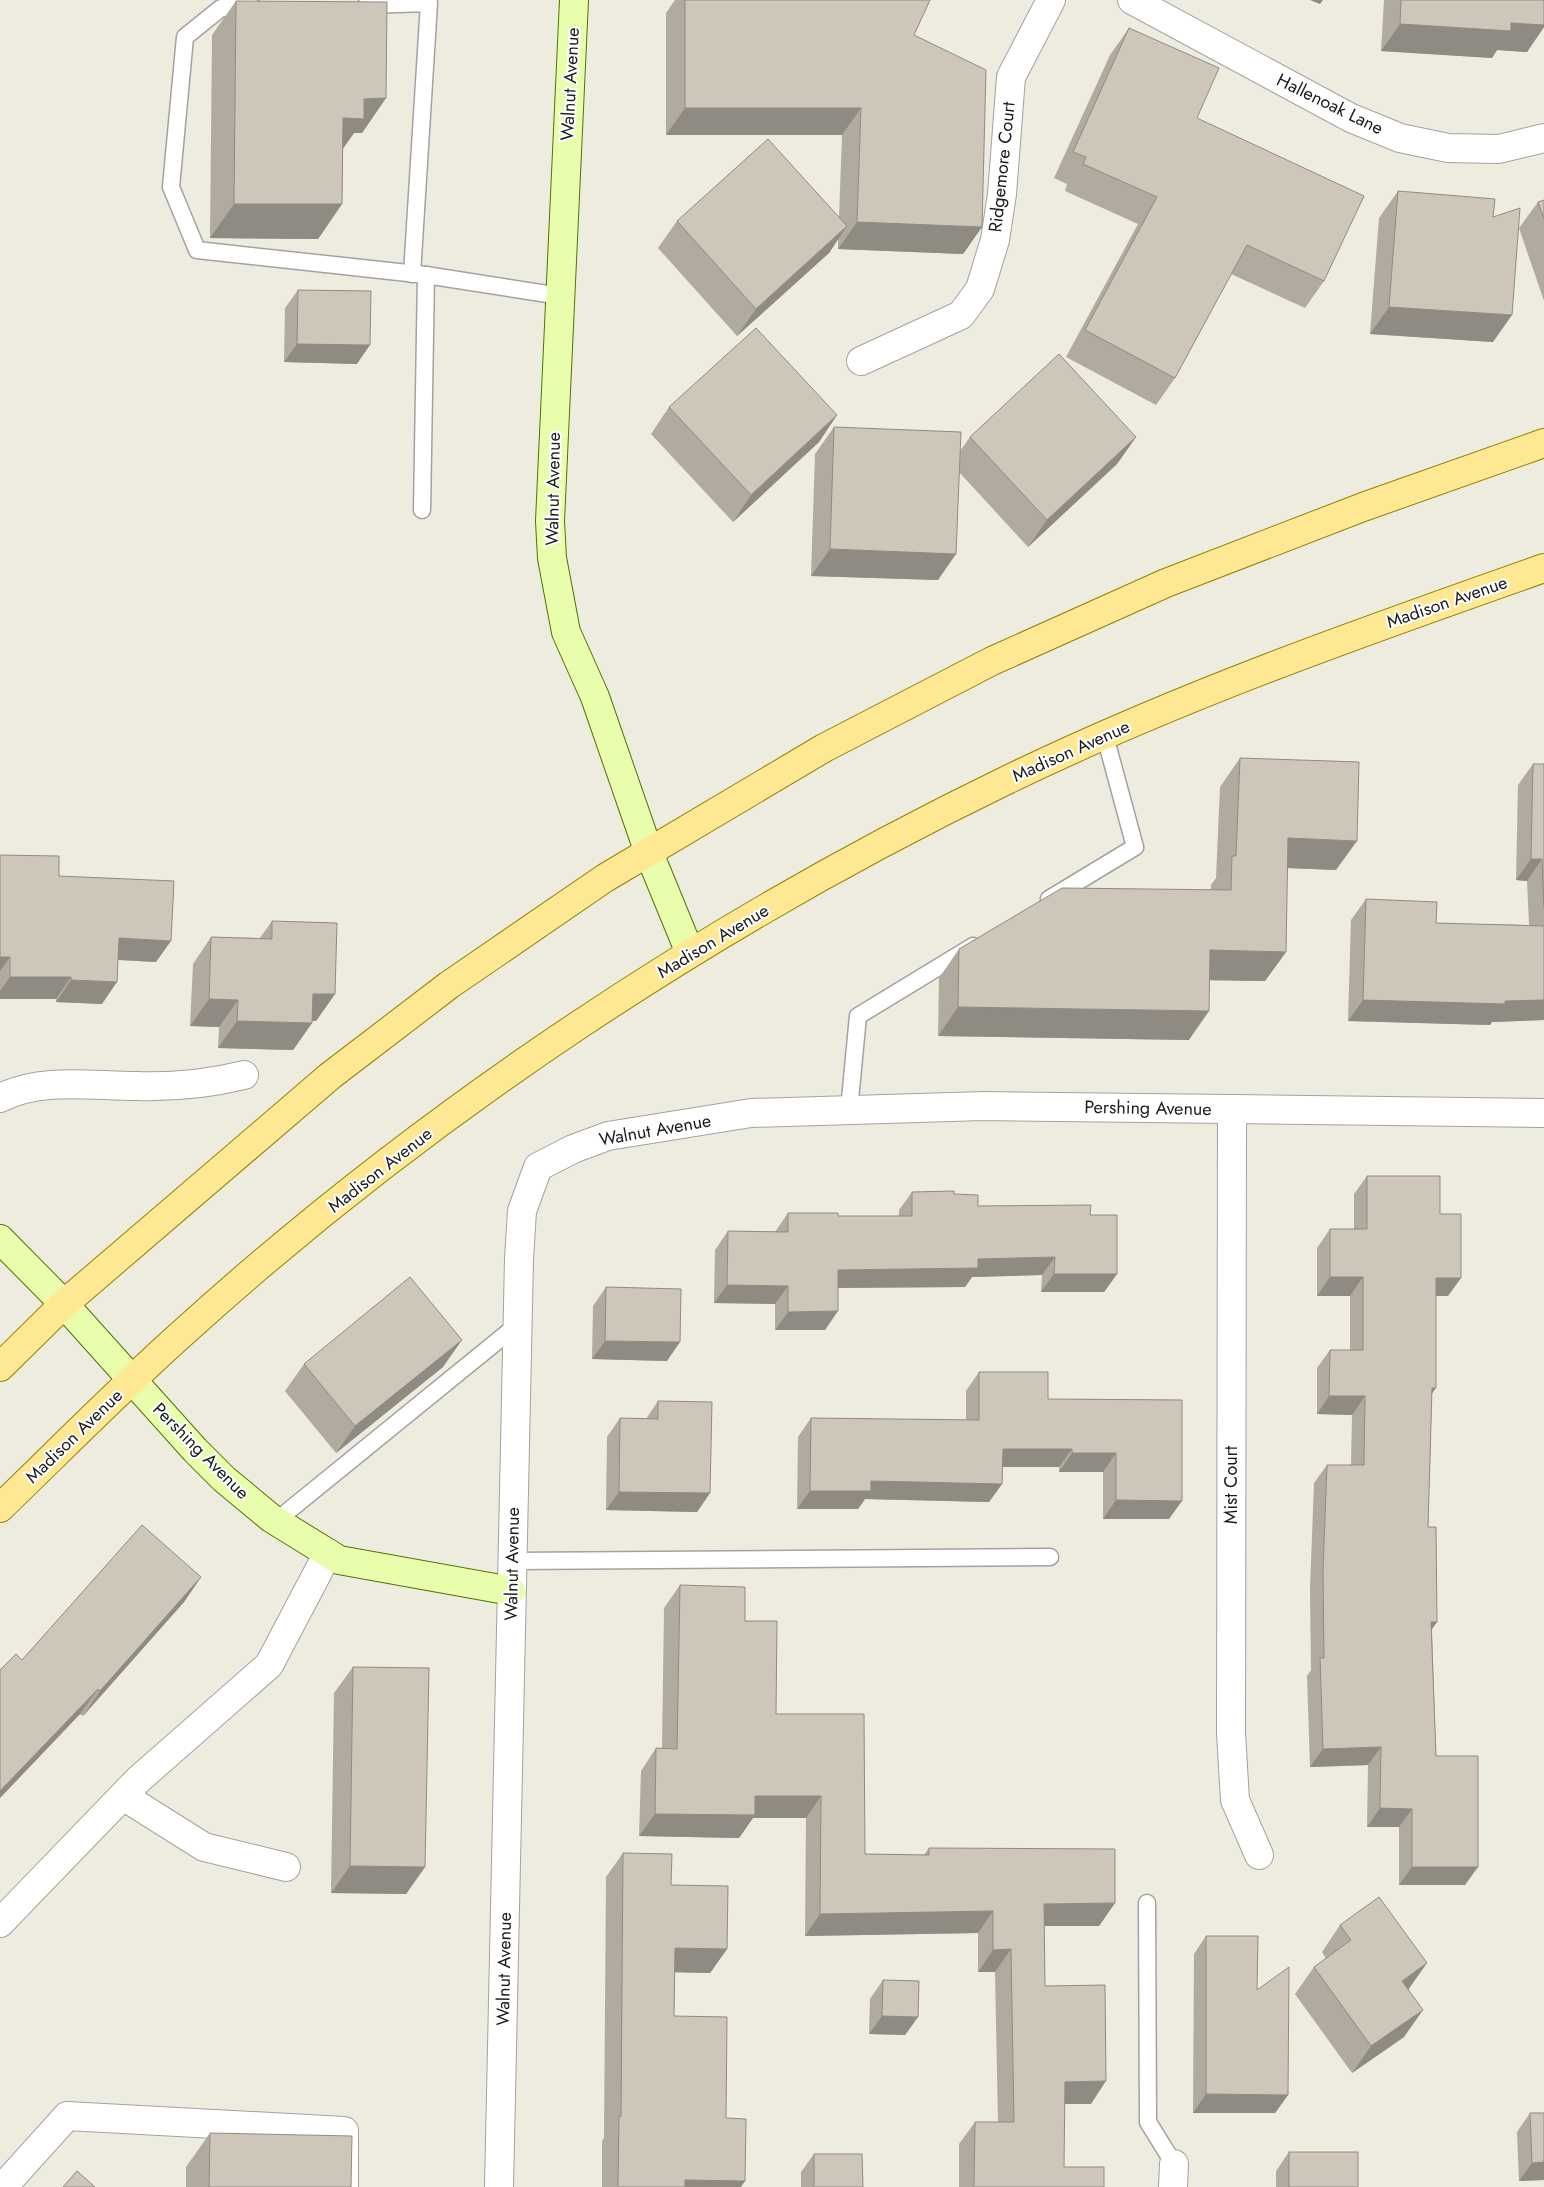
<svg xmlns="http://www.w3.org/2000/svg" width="1544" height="2187" viewBox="0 0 1544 2187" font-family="Jost,sans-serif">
	<rect width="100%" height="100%" fill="#eeecdf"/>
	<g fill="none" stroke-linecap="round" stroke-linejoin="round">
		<defs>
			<g id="lane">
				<path d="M 366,5 L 429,3 L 412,274"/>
				<path d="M 254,8 L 221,8 L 185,37 L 171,187 L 197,250 L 426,275 L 560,296"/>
				<path d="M 422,510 L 426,275"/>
				<path d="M 1049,899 L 1135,847 L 1105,736"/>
				<path d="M 849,1110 L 858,1016 L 973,946"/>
				<path d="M 276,1521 L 517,1325"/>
				<path d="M 512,1561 L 1050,1557"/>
				<path d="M 1147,1903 L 1148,2122 L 1174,2164"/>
			</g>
			<g id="street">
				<path d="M 1132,0 L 1351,118 L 1400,138 L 1448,148 L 1499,149 L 1544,138"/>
				<path d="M 861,361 L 961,315 L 980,289 L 995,240 L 1002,194 L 1011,77 L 1051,0"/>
				<path d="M 0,1098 C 42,1077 91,1086 137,1086 C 173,1087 208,1084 244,1075"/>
				<path d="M 1232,1109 L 1231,1733 L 1235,1800 L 1259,1855"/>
				<path d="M 123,1796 L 204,1847 L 286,1867"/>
				<path d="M 0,1923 L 138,1780 L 269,1665 L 328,1553"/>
				<path d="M 3,2187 L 67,2116 L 344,2131 L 344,2187"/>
				<path d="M 499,2187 L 519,1259 L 522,1211 L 538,1167 L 573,1149 L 608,1136 L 751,1113 L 984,1106 L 1544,1113"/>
				<path d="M 1173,2187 L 1174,2164"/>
			</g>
			<g id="secondary">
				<path d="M 574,0 L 550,521 L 552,558 L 566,632 L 595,697 L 649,853 L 690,953"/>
				<path d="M 0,1239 L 64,1304 L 195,1450 L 224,1479 L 271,1518 L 339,1560 L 511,1591"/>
			</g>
			<g id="primary">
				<path d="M 0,1367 L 64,1304 L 330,1076 L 449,985 L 605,878 L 824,748 L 992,661 L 1166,583 L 1363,507 L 1544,443"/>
				<path d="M 0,1508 C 62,1448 122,1387 186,1330 C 428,1111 713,922 1007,780 C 1180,696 1362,632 1544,568"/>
			</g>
		</defs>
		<use href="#lane" stroke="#a2a2a2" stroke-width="19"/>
		<use href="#street" stroke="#a2a2a2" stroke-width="30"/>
		<use href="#secondary" stroke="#4e7400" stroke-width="30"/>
		<use href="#primary" stroke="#928100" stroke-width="30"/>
		<use href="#lane" stroke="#fff" stroke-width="16"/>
		<use href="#street" stroke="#fff" stroke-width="28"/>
		<use href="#secondary" stroke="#e9fead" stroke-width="28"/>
		<use href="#primary" stroke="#ffe893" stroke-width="28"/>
	</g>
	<g fill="#b1aa9f">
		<path d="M 675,0 L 930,0 L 914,35 L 982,227 L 963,254 L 838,249 L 838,239 L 829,253 L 737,336 L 658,248 L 677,221 L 839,217 L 842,135 L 666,135 L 666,13 Z"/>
		<path d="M 1384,0 L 1544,0 L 1544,27 L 1527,52 L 1497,50 L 1492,58 L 1381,51 Z"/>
		<path d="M 236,1 L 386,98 L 362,133 L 354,133 L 343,148 L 342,204 L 318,239 L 210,238 L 212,35 Z"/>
		<path d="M 1129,28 L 1197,118 L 1324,281 L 1305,308 L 1231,274 L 1175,378 L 1156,405 L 1066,357 L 1138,224 L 1065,191 L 1067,184 L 1054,178 L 1110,55 Z"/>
		<path d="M 1398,191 L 1493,217 L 1493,342 L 1370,334 L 1379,218 Z"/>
		<path d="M 1544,200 L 1544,301 L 1519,228 L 1538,202 Z"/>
		<path d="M 298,290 L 357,364 L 284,362 L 285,308 Z"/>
		<path d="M 669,407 L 837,415 L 819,442 L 733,522 L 651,434 Z"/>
		<path d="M 834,427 L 960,451 L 970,437 L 1136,437 L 1117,464 L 1028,547 L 959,472 L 938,580 L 811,576 L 815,454 Z"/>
		<path d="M 1240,758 L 1336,870 L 1287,868 L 1286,952 L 1265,981 L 1210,980 L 1189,1040 L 938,1036 L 939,978 L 959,949 L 1211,889 L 1211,885 L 1216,878 L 1220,787 Z"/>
		<path d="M 1533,764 L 1544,764 L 1544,1020 L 1492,1022 L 1490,1025 L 1348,1021 L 1351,920 L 1366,899 L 1436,923 L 1529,925 L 1527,881 L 1516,880 L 1518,785 Z"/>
		<path d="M 0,855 L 59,876 L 156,962 L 118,960 L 102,1004 L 56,1002 L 56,999 L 0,999 Z"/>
		<path d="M 272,921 L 335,994 L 316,1021 L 312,1021 L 312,1023 L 293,1050 L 218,1048 L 219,1027 L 190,1026 L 193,964 L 211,937 L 260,938 Z"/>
		<path d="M 1367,1176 L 1440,1214 L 1448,1296 L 1436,1296 L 1432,1394 L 1428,1527 L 1437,1622 L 1432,1629 L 1436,1756 L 1465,1885 L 1399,1885 L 1399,1827 L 1367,1827 L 1368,1765 L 1310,1767 L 1307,1676 L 1311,1670 L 1310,1589 L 1314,1483 L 1327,1465 L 1351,1465 L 1352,1415 L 1317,1414 L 1317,1368 L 1330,1350 L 1350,1350 L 1350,1296 L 1317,1296 L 1317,1248 L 1330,1229 L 1354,1229 L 1354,1194 Z"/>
		<path d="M 912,1192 L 954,1194 L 978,1206 L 1090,1215 L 1117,1274 L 1104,1292 L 1041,1292 L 1042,1275 L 972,1277 L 965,1287 L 838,1288 L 825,1330 L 775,1330 L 775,1304 L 714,1303 L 715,1250 L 728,1231 L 775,1232 L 788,1213 L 838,1216 L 899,1216 L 899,1210 Z"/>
		<path d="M 606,1287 L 667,1361 L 592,1359 L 593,1306 Z"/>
		<path d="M 304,1364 L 443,1367 L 336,1453 L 285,1391 Z"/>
		<path d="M 979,1372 L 1048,1399 L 1182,1400 L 1169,1519 L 1103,1519 L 1103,1472 L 1059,1472 L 1059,1467 L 1003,1467 L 1002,1484 L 989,1502 L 865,1499 L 858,1509 L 797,1509 L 798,1437 L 811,1418 L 966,1420 L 966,1391 Z"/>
		<path d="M 658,1401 L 710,1493 L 697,1512 L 606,1510 L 607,1437 L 620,1418 L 646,1419 Z"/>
		<path d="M 201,1577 L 184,1602 L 83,1716 L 80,1714 L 0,1798 L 0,1670 Z"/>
		<path d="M 680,1585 L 745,1621 L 776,1714 L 865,1854 L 924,1855 L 929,1848 L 1115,1903 L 1099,1926 L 1044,1926 L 1045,1986 L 1091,2104 L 1064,2104 L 1064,2167 L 1104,2187 L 959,2187 L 959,2144 L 975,2122 L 998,2122 L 995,1972 L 978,1972 L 978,1933 L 805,1936 L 806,1818 L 753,1818 L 739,1838 L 639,1836 L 641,1771 L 656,1748 L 662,1748 L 664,1608 Z"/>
		<path d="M 353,1667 L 425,1867 L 406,1894 L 331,1893 L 334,1693 Z"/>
		<path d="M 623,1853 L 727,1949 L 710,1973 L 675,1972 L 674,2016 L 726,2118 L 741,2187 L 602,2187 L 602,2141 L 604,2138 L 606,1877 Z"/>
		<path d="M 1340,1925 L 1409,1990 L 1404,2037 L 1352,2073 L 1295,1994 L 1314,1967 L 1326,1959 L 1322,1952 Z"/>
		<path d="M 1206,1936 L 1288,2095 L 1275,2113 L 1193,2113 L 1194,1954 Z"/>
		<path d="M 883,1980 L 918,2017 L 905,2035 L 869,2034 L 870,1999 Z"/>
		<path d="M 1530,2113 L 1544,2113 L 1544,2180 L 1519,2181 L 1517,2132 Z"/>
		<path d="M 210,2133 L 351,2187 L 186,2187 L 186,2167 Z"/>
		<path d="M 1289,2152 L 1358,2187 L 1276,2187 L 1276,2171 Z"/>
		<path d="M 814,2154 L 863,2187 L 801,2187 L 801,2172 Z"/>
	</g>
	<g fill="#908b82">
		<path d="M 1310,0 L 1323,0 L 1320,4 Z"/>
		<path d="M 1511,23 L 1544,25 L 1544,27 L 1527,52 L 1497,50 L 1492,58 L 1381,51 L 1400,24 Z"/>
		<path d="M 386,98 L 362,133 L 354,133 L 340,153 L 343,118 L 364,99 Z"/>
		<path d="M 685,108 L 861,108 L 842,135 L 666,135 Z"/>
		<path d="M 234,204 L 342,204 L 318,239 L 210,238 Z"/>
		<path d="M 857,222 L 982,227 L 963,254 L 838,249 Z"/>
		<path d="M 847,226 L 829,253 L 737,336 L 756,309 Z"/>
		<path d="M 1389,307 L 1512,315 L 1493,342 L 1370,334 Z"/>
		<path d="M 297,344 L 370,345 L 357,364 L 284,362 Z"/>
		<path d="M 837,415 L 819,442 L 733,522 L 751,495 Z"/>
		<path d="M 1136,437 L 1117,464 L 1028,547 L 1047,520 Z"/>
		<path d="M 830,549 L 956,554 L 938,580 L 811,576 Z"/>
		<path d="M 1288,838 L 1357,841 L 1336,870 L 1267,867 Z"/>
		<path d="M 1531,859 L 1542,859 L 1527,881 L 1516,880 Z"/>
		<path d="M 119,938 L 171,941 L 156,962 L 104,959 Z"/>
		<path d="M 1210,950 L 1286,952 L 1265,981 L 1190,980 Z"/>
		<path d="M 0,957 L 10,957 L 0,971 Z"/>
		<path d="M 10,977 L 71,977 L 56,999 L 0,999 L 0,991 Z"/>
		<path d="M 71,980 L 117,982 L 102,1004 L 56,1002 Z"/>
		<path d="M 313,994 L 335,994 L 316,1021 L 294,1021 Z"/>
		<path d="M 209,999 L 238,1000 L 219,1027 L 190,1026 Z"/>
		<path d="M 1363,1000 L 1505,1001 L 1544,1000 L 1544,1020 L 1492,1022 L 1490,1025 L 1348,1021 Z"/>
		<path d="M 958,1007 L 1209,1011 L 1189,1040 L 938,1036 Z"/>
		<path d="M 237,1021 L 312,1023 L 293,1050 L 218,1048 Z"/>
		<path d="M 1055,1257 L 1042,1275 L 972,1277 L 965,1287 L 825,1288 L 838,1270 L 978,1259 Z"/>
		<path d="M 1054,1274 L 1117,1274 L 1104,1292 L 1041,1292 Z"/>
		<path d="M 1330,1277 L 1363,1277 L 1350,1296 L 1317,1296 Z"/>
		<path d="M 1436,1278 L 1461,1278 L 1448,1296 L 1423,1296 Z"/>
		<path d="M 727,1285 L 788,1286 L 775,1304 L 714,1303 Z"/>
		<path d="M 838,1311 L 825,1330 L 775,1330 L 788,1312 Z"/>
		<path d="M 462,1340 L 443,1367 L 336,1453 L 355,1426 Z"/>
		<path d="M 605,1341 L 680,1342 L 667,1361 L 592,1359 Z"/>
		<path d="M 1432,1388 L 1436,1388 L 1423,1406 Z"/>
		<path d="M 1329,1396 L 1365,1396 L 1352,1415 L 1317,1414 Z"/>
		<path d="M 1003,1449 L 1072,1449 L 1059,1467 L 990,1467 Z"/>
		<path d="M 1072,1453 L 1116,1453 L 1103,1472 L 1059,1472 Z"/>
		<path d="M 871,1481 L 1002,1484 L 989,1502 L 865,1499 L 858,1509 L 797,1509 L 810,1491 Z"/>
		<path d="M 619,1492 L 710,1493 L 697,1512 L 606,1510 Z"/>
		<path d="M 1116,1500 L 1182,1501 L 1169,1519 L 1103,1519 Z"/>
		<path d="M 201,1577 L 184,1602 L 83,1716 L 100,1691 Z"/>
		<path d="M 1431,1622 L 1437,1622 L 1424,1640 Z"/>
		<path d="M 98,1689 L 80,1714 L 0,1798 L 0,1791 Z"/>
		<path d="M 1381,1747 L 1368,1765 L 1310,1767 L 1323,1749 Z"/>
		<path d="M 755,1796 L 821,1796 L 806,1818 L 753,1818 L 739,1838 L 639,1836 L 655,1814 Z"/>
		<path d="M 1380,1808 L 1412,1809 L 1399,1827 L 1367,1827 Z"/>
		<path d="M 350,1866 L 425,1867 L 406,1894 L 331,1893 Z"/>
		<path d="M 1412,1867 L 1478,1867 L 1465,1885 L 1399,1885 Z"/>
		<path d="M 1115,1903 L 1099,1926 L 1029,1926 L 1044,1904 Z"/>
		<path d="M 993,1911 L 978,1933 L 805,1936 L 820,1914 Z"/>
		<path d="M 675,1948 L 727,1949 L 710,1973 L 658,1972 Z"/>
		<path d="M 1011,1949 L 995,1972 L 978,1972 L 993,1950 Z"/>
		<path d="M 1427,1963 L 1408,1990 L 1402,1981 Z"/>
		<path d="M 1423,2010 L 1404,2037 L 1352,2073 L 1371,2046 Z"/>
		<path d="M 882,2016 L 918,2017 L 905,2035 L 869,2034 Z"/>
		<path d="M 1106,2081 L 1091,2104 L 1049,2104 L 1065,2082 Z"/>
		<path d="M 1206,2094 L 1288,2095 L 1275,2113 L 1193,2113 Z"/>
		<path d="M 1544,2162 L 1544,2180 L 1519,2181 L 1532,2163 Z"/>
		<path d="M 685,2180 L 745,2181 L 741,2187 L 681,2187 Z"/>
	</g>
	<g fill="#cec6b9" stroke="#908b82">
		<path d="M 685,0 L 930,0 L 914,35 L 986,70 L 982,227 L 857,222 L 861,108 L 685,108 Z"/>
		<path d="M 1401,0 L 1544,0 L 1544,25 L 1511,23 L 1511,31 L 1400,24 Z"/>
		<path d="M 236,1 L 387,2 L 386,98 L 364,99 L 364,119 L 343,118 L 342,204 L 234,204 Z"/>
		<path d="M 1129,28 L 1219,68 L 1197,118 L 1364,196 L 1324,281 L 1247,245 L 1175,378 L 1085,330 L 1157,197 L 1083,164 L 1086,157 L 1073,152 Z"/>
		<path d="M 768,139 L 847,226 L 756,309 L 677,221 Z"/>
		<path d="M 1398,191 L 1495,199 L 1493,217 L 1520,208 L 1512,315 L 1389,307 Z"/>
		<path d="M 1544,200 L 1544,219 L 1538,202 Z"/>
		<path d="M 298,290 L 371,291 L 370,345 L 297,344 Z"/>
		<path d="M 756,328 L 837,415 L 751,495 L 669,407 Z"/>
		<path d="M 1059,354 L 1136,437 L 1047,520 L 970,437 Z"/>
		<path d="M 834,427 L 961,432 L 956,554 L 830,549 Z"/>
		<path d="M 1240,758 L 1359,762 L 1357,841 L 1288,838 L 1286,952 L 1210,950 L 1209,1011 L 958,1007 L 959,949 L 1062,888 L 1231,890 L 1232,856 L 1236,856 Z"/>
		<path d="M 1533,764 L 1544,764 L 1544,907 L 1542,859 L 1531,859 Z"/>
		<path d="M 0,855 L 59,856 L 59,876 L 174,881 L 171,941 L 119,938 L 117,982 L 71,980 L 71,977 L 10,977 L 10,957 L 0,957 Z"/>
		<path d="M 1366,899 L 1437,902 L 1436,923 L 1544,926 L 1544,1000 L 1505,1001 L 1505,1004 L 1363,1000 Z"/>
		<path d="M 272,921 L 337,923 L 335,994 L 313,994 L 312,1023 L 237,1021 L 238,1000 L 209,999 L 211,937 L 272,939 Z"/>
		<path d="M 1367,1176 L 1440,1176 L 1440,1214 L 1461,1214 L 1461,1278 L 1436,1278 L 1436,1388 L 1432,1388 L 1428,1527 L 1436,1527 L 1437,1622 L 1431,1622 L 1436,1756 L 1478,1756 L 1478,1867 L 1412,1867 L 1412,1809 L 1380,1808 L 1381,1747 L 1323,1749 L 1320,1658 L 1324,1658 L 1323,1571 L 1327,1465 L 1364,1465 L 1365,1396 L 1329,1396 L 1330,1350 L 1363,1350 L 1363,1277 L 1330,1277 L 1330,1229 L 1367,1229 Z"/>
		<path d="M 954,1191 L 954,1194 L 978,1195 L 978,1206 L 1091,1205 L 1090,1215 L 1117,1215 L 1117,1274 L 1054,1274 L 1055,1257 L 978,1259 L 978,1268 L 838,1270 L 838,1311 L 788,1312 L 788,1286 L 727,1285 L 728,1231 L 788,1232 L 788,1213 L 838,1213 L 838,1216 L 912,1216 L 912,1192 Z"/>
		<path d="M 410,1277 L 462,1340 L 355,1426 L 304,1364 Z"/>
		<path d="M 606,1287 L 681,1289 L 680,1342 L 605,1341 Z"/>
		<path d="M 979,1372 L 1048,1372 L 1048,1399 L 1182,1400 L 1182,1501 L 1116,1500 L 1116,1453 L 1072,1453 L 1072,1449 L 1003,1449 L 1002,1484 L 871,1481 L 871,1491 L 810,1491 L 811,1418 L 979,1420 Z"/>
		<path d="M 658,1401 L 712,1402 L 710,1493 L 619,1492 L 620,1418 L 658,1419 Z"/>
		<path d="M 142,1525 L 201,1577 L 100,1691 L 98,1689 L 0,1791 L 0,1670 L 16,1654 L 22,1660 Z"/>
		<path d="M 680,1585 L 745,1587 L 745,1621 L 777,1621 L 776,1714 L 864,1714 L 865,1854 L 929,1855 L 929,1848 L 1115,1849 L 1115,1903 L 1044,1904 L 1045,1986 L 1105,1985 L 1106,2081 L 1065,2082 L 1064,2167 L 1104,2167 L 1104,2187 L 974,2187 L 975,2122 L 1014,2122 L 1011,1949 L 993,1950 L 993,1911 L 820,1914 L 821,1796 L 755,1796 L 755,1815 L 655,1814 L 656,1748 L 677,1749 Z"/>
		<path d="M 353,1667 L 429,1668 L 425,1867 L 350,1866 Z"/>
		<path d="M 623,1853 L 672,1854 L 671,1885 L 728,1886 L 727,1949 L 675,1948 L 674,2016 L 727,2017 L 726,2118 L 746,2119 L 745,2181 L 685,2180 L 685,2187 L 618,2187 L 619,2116 L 621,2117 Z"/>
		<path d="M 1379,1897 L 1427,1963 L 1402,1981 L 1423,2010 L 1371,2046 L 1314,1967 L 1351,1940 L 1340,1925 Z"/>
		<path d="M 1206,1936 L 1258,1936 L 1257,1990 L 1289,1967 L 1288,2095 L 1206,2094 Z"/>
		<path d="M 883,1980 L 919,1981 L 918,2017 L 882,2016 Z"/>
		<path d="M 1530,2113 L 1544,2113 L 1544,2162 L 1532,2163 Z"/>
		<path d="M 210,2133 L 352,2136 L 351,2187 L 209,2187 Z"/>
		<rect x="1289" y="2152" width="69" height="35"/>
		<path d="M 814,2154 L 862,2154 L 863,2187 L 814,2187 Z"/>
		<path d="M 77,2171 L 95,2187 L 63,2187 Z"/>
	</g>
	<g text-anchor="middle" stroke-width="4" stroke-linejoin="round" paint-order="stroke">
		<g font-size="18" fill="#1b1b1b" stroke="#fff">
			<text transform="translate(570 84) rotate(-87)" y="6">Walnut Avenue</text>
			<text transform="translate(1330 104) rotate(26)" y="6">Hallenoak Lane</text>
			<text transform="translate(1002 167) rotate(-84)" y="6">Ridgemore Court</text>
			<text transform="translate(553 489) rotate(-89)" y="6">Walnut Avenue</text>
			<text transform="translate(1447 602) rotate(-19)" y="6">Madison Avenue</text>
			<text transform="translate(1071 751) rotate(-24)" y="6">Madison Avenue</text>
			<text transform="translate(713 941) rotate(-31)" y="6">Madison Avenue</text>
			<text transform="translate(1148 1108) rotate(1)" y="6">Pershing Avenue</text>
			<text transform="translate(655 1130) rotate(-10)" y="6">Walnut Avenue</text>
			<text transform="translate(380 1170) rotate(-38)" y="6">Madison Avenue</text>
			<text transform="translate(74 1436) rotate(-44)" y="6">Madison Avenue</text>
			<text transform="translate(201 1451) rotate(45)" y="6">Pershing Avenue</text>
			<text transform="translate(1231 1485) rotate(-90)" y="6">Mist Court</text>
			<text transform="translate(512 1564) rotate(-89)" y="6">Walnut Avenue</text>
			<text transform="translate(504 1969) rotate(-89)" y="6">Walnut Avenue</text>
		</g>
	</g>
</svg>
